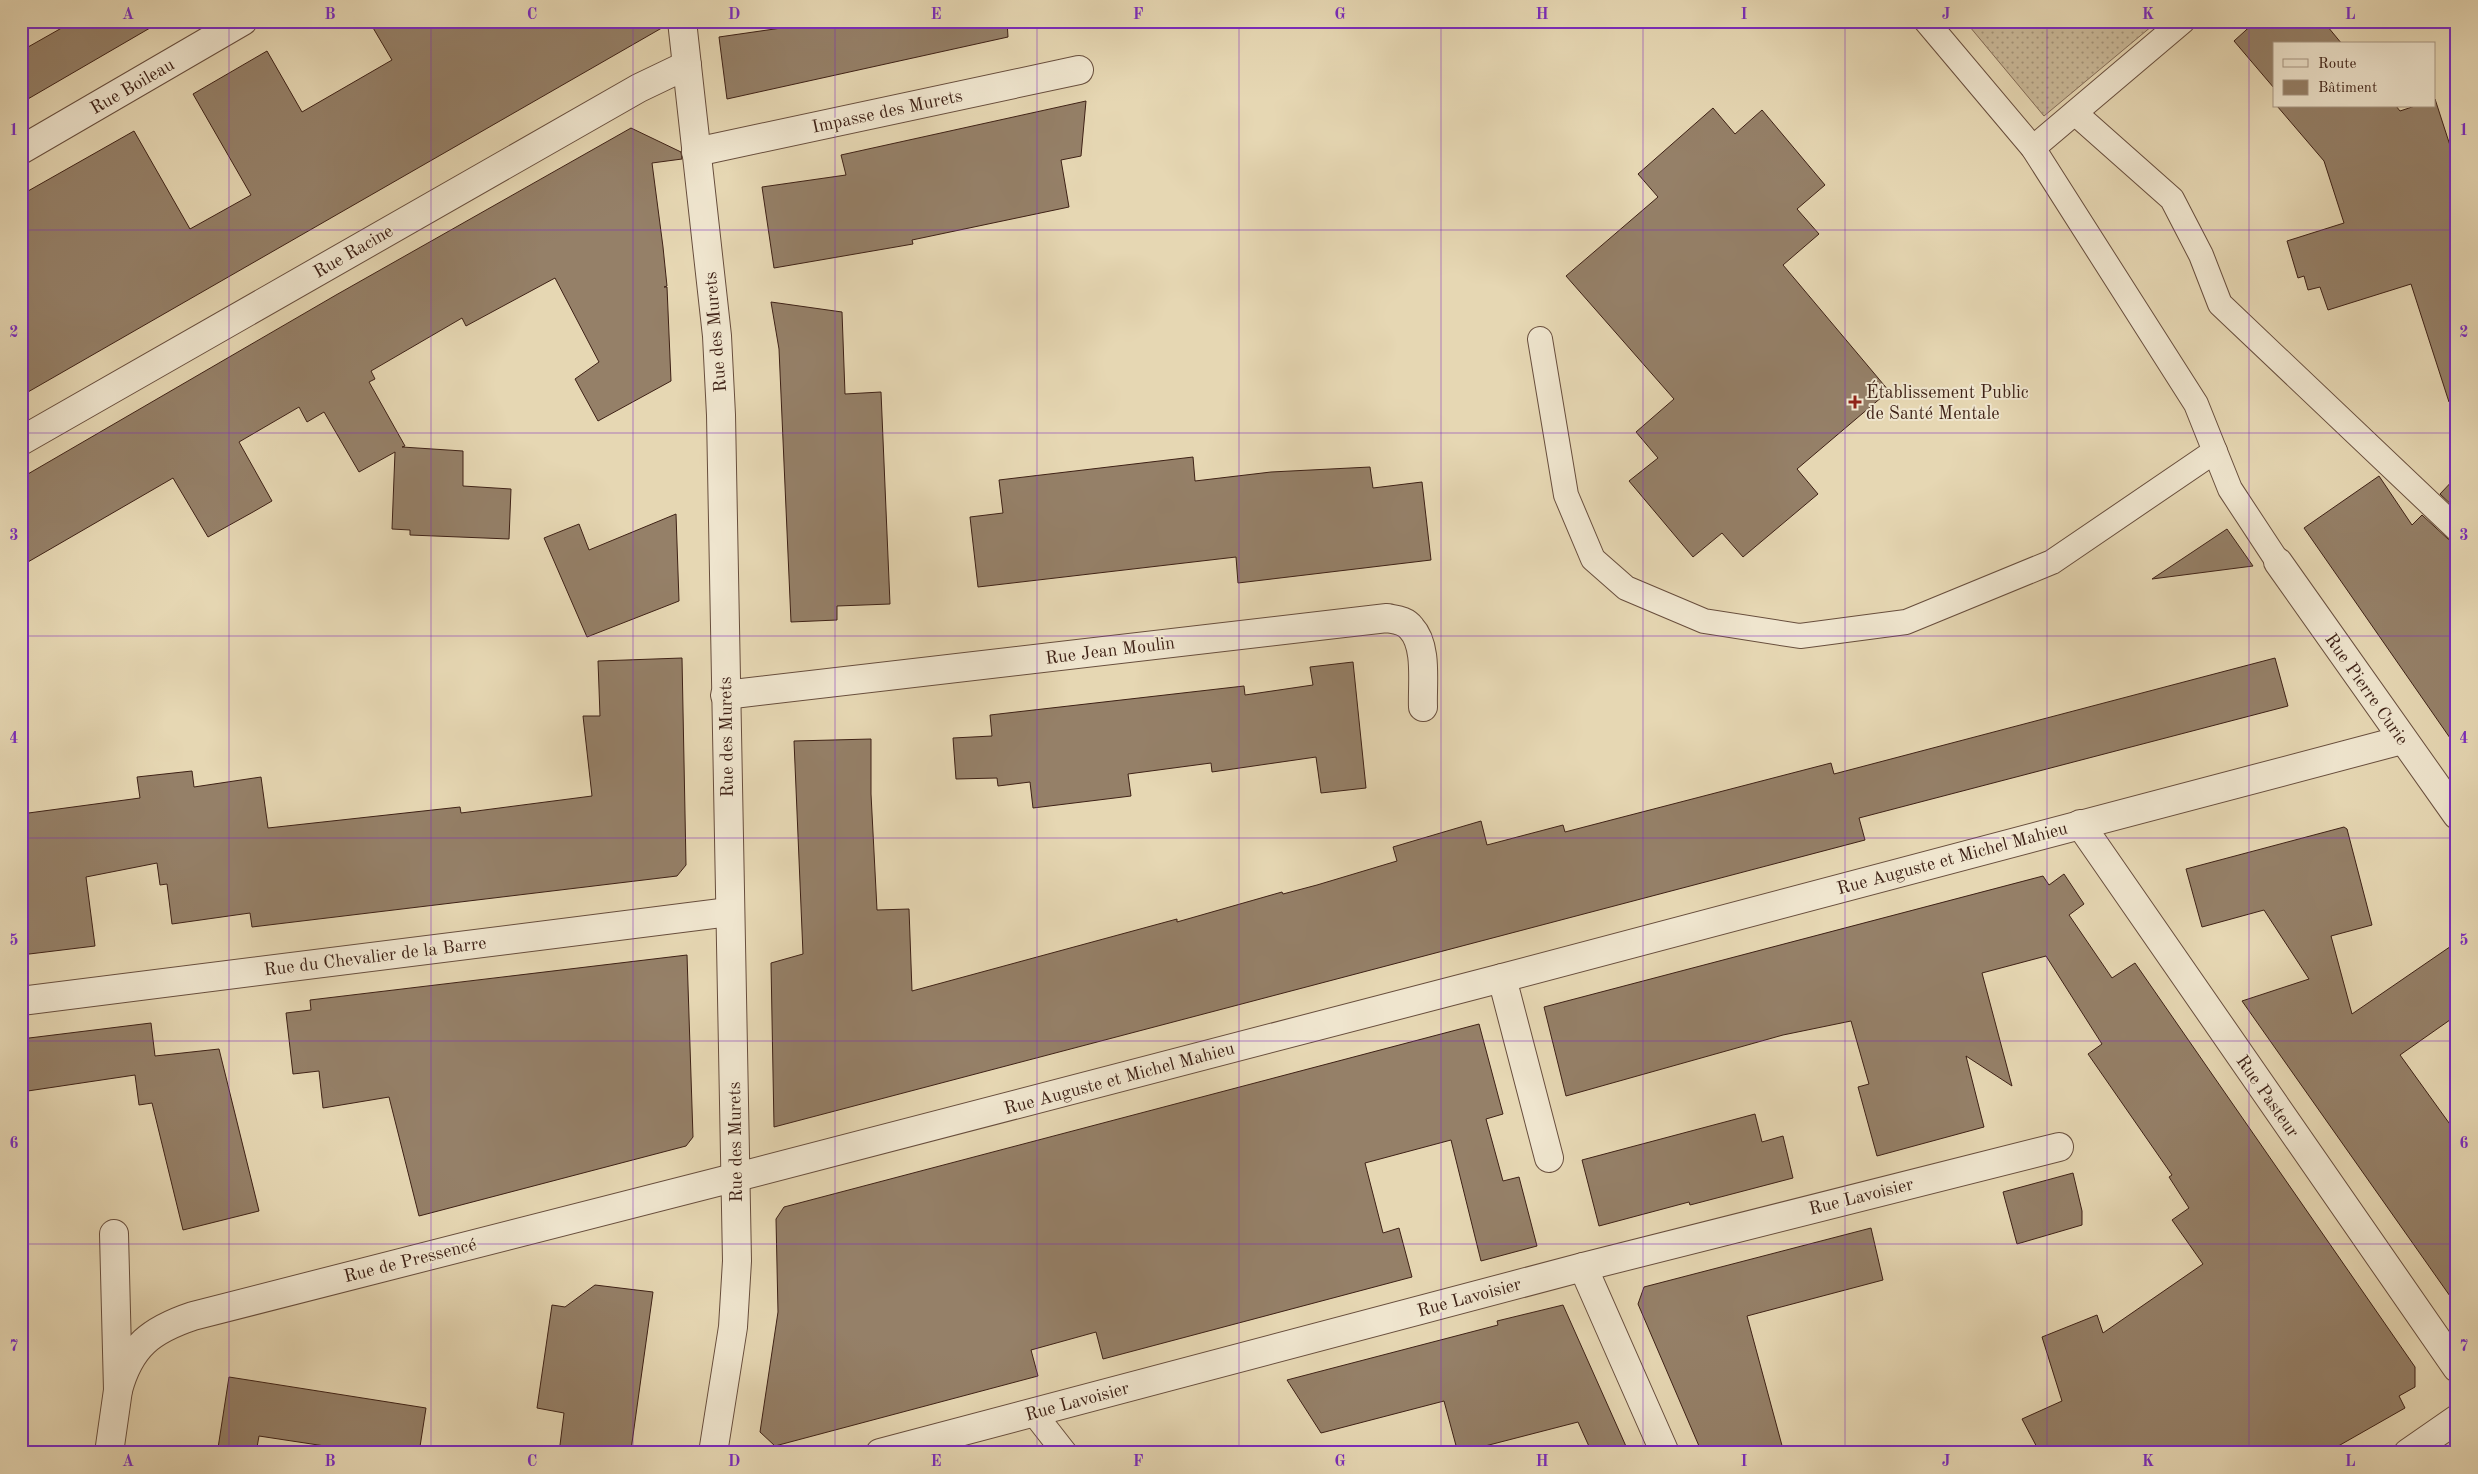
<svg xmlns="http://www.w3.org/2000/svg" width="2478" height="1474" viewBox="0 0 2478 1474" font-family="'Old Standard TT',serif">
	<defs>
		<pattern id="grass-dots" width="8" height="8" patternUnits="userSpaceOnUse" patternTransform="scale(1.25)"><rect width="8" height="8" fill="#c9b898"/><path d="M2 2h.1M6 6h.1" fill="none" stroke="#a5957b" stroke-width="1.8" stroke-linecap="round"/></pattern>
	</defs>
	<rect width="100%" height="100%" fill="#e6d7b3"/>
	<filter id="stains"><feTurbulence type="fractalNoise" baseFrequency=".004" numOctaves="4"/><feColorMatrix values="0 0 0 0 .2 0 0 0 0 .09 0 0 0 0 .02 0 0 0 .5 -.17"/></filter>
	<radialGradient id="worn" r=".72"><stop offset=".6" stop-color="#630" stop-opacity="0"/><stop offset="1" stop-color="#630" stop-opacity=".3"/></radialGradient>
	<path fill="url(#grass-dots)" stroke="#846c57" d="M 1965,21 L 2158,21 L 2044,116 Z"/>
	<g fill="#958068" stroke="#3e2116">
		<path d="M 74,21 L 162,21 L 21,103 L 21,51 Z"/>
		<path d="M 369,21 L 667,21 L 667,25 L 21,396 L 21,195 L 134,131 L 190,229 L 251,195 L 193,94 L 267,51 L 302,112 L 392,60 Z"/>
		<path d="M 830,21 L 1007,21 L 1008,37 L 727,99 L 719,37 Z"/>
		<path d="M 2256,21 L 2323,21 L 2342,44 L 2274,44 L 2274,88 L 2234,41 Z"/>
		<path d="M 2435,99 L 2457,167 L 2457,400 L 2449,402 L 2411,284 L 2328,310 L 2320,287 L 2308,290 L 2304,276 L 2298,278 L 2287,241 L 2344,223 L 2324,161 L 2277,106 L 2396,106 L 2400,111 L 2415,106 L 2434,106 Z"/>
		<path d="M 1086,101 L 1081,156 L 1061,160 L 1069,207 L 912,240 L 913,244 L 774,268 L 762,187 L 846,175 L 841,155 Z"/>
		<path d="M 1713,108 L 1735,134 L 1762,110 L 1825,185 L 1797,209 L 1819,234 L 1783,265 L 1889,391 L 1797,469 L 1818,494 L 1743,557 L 1722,533 L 1693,557 L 1629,481 L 1658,458 L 1636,432 L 1674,399 L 1566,276 L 1658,197 L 1638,174 Z"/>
		<path d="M 631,128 L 681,152 L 682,159 L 652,163 L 663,247 L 667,286 L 664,287 L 667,287 L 671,381 L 598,421 L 575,379 L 599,362 L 555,278 L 466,326 L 462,318 L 371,371 L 375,379 L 369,382 L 405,446 L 402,447 L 463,451 L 463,486 L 511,489 L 509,539 L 410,535 L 410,530 L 392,529 L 395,452 L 359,472 L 324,412 L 307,422 L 299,407 L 239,442 L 272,501 L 253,512 L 208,537 L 173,478 L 21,566 L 21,478 L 336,295 Z"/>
		<path d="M 771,302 L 842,312 L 845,394 L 881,392 L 890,604 L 837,606 L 837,620 L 791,622 L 779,349 Z"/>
		<path d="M 1193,457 L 1195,481 L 1271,472 L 1370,467 L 1373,488 L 1422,482 L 1431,560 L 1238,583 L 1236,557 L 978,587 L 970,517 L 1003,513 L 999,480 Z"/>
		<path d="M 2379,476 L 2412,525 L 2422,515 L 2448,539 L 2457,542 L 2457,748 L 2304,528 Z"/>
		<path d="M 2457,476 L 2457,510 L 2440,494 Z"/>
		<path d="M 676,514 L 679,601 L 587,637 L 544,538 L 579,524 L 589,550 Z"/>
		<path d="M 2227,529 L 2253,566 L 2152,579 Z"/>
		<path d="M 682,658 L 686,865 L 677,876 L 252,927 L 250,913 L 172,924 L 167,884 L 160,885 L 157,863 L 86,877 L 95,946 L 21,955 L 21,814 L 140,798 L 137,777 L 192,771 L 194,787 L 261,777 L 268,828 L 460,807 L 461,813 L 592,796 L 583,716 L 600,716 L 598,661 Z"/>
		<path d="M 2275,658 L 2288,706 L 1859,818 L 1865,840 L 774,1127 L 771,963 L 803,954 L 794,741 L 871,739 L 871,794 L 877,910 L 909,909 L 912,991 L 1177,919 L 1177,922 L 1282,892 L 1283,894 L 1317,885 L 1397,861 L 1393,847 L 1481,821 L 1487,845 L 1563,825 L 1565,832 L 1831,763 L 1834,774 Z"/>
		<path d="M 1353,662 L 1366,788 L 1321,793 L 1316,757 L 1212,772 L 1211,763 L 1128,774 L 1131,796 L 1033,808 L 1030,782 L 998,786 L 997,778 L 956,779 L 953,738 L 992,736 L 990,715 L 1244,686 L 1245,695 L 1313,685 L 1310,667 Z"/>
		<path d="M 2344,827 L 2347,829 L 2372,925 L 2331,936 L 2352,1014 L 2457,942 L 2457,1015 L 2400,1055 L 2457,1134 L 2457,1306 L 2242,1001 L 2309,979 L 2264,910 L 2202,927 L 2186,869 Z"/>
		<path d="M 2064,874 L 2084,904 L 2069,915 L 2112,978 L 2135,963 L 2415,1367 L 2415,1387 L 2399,1396 L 2405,1408 L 2326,1453 L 2040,1453 L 2022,1419 L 2062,1401 L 2042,1337 L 2097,1315 L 2103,1333 L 2203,1264 L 2172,1220 L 2189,1208 L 2169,1177 L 2172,1175 L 2088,1054 L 2102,1044 L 2046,956 L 1982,973 L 2012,1086 L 1966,1056 L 1984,1127 L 1877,1156 L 1858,1087 L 1869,1084 L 1851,1021 L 1783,1035 L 1566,1096 L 1544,1007 L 2043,876 L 2049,885 Z"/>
		<path d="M 687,955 L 693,1137 L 686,1146 L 419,1216 L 389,1097 L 323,1108 L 319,1071 L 293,1074 L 286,1013 L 311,1010 L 310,1000 Z"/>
		<path d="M 151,1023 L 155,1056 L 219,1049 L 259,1211 L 183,1230 L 152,1103 L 139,1105 L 135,1075 L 21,1092 L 21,1039 Z"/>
		<path d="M 1479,1024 L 1503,1114 L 1486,1119 L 1503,1181 L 1519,1177 L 1537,1246 L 1481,1261 L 1451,1140 L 1365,1163 L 1383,1233 L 1399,1228 L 1412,1277 L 1103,1359 L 1096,1332 L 1031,1350 L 1038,1376 L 775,1446 L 760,1432 L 778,1312 L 776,1219 L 784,1207 Z"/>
		<path d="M 1755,1114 L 1762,1142 L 1783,1136 L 1793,1178 L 1690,1205 L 1689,1202 L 1599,1226 L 1582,1160 Z"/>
		<path d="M 2073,1173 L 2082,1211 L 2082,1225 L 2017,1244 L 2003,1192 Z"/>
		<path d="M 1871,1228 L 1883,1280 L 1747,1316 L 1784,1453 L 1702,1453 L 1638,1304 L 1644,1287 Z"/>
		<path d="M 595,1285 L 653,1292 L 631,1450 L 613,1447 L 612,1453 L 559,1453 L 564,1413 L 537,1408 L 552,1305 L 565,1307 Z"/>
		<path d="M 1563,1305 L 1629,1453 L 1592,1453 L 1578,1422 L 1458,1453 L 1444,1401 L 1321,1433 L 1287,1380 L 1498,1325 L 1497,1321 Z"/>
		<path d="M 229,1377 L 426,1408 L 419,1453 L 371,1453 L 259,1436 L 256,1453 L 218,1448 Z"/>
	</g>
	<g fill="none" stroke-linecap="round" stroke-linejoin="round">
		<defs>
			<g id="service">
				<path d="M 1926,21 L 2033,148 L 2196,404 L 2230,489 L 2278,562"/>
				<path d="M 2075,113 L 2172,199 L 2201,255 L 2220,304 L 2457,529"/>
				<path d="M 2033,148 L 2183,21"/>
				<path d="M 1540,339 L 1566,495 L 1593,559 L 1626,588 L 1704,621 L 1800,636 L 1906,622 L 2052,562 L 2215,451"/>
				<path d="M 1033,1412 L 1065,1453"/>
			</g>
			<g id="minor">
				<path d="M 682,21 L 717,336 L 721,415 L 737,1261 L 733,1327 L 713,1453"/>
				<path d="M 21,150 L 243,21"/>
				<path d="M 696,152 L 1079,70"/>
				<path d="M 21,441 L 639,88 L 687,65"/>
				<path d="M 2278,562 L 2457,815"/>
				<path d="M 725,695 L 1387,618 C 1396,620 1405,620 1411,628 C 1428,646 1422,684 1423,707"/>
				<path d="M 2080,824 L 2457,1368"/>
				<path d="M 1502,978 L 1549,1158"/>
				<path d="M 21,1001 L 729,912"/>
				<path d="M 1583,1267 L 1665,1453"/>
				<path d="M 118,1390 C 130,1346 151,1330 193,1316 L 737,1177 L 1502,978 L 2402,740"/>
				<path d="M 109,1453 L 118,1390 L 114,1234"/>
				<path d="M 880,1453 L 1583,1267 L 2059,1147"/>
				<path d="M 2408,1453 L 2457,1419"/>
			</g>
		</defs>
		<use href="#service" stroke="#684e3d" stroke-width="26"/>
		<use href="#minor" stroke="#684e3d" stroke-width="30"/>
		<use href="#service" stroke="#efe5ce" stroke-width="24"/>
		<use href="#minor" stroke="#efe5ce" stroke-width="28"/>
	</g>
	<path fill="none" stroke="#7b2cbf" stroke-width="1" stroke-opacity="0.55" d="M 229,21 L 229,1453M 431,21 L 431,1453M 633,21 L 633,1453M 835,21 L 835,1453M 1037,21 L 1037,1453M 1239,21 L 1239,1453M 1441,21 L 1441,1453M 1643,21 L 1643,1453M 1845,21 L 1845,1453M 2047,21 L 2047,1453M 2249,21 L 2249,1453M 21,230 L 2457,230M 21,433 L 2457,433M 21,636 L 2457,636M 21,838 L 2457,838M 21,1041 L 2457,1041M 21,1244 L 2457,1244"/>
	<path fill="#8f2418" stroke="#efe5ce" stroke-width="2" d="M1852.5 394.5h5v5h5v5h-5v5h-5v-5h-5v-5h5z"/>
	<g text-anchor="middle" stroke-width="4" stroke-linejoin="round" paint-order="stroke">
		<g font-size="18" fill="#3e2116" stroke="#efe5ce">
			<text transform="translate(132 86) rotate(-30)" y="6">Rue Boileau</text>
			<text transform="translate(887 111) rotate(-12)" y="6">Impasse des Murets</text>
			<text transform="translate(353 251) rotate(-30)" y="6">Rue Racine</text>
			<text transform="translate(715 332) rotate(-95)" y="6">Rue des Murets</text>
			<text transform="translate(1110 650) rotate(-7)" y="6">Rue Jean Moulin</text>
			<text transform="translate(2367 689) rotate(55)" y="6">Rue Pierre Curie</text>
			<text transform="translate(726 737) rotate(-91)" y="6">Rue des Murets</text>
			<text transform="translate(1952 858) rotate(-15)" y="6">Rue Auguste et Michel Mahieu</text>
			<text transform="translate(375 956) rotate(-7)" y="6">Rue du Chevalier de la Barre</text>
			<text transform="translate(1119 1078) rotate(-15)" y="6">Rue Auguste et Michel Mahieu</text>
			<text transform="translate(2268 1096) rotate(55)" y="6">Rue Pasteur</text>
			<text transform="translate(735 1142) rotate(-91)" y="6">Rue des Murets</text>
			<text transform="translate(1861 1196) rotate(-14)" y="6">Rue Lavoisier</text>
			<text transform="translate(410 1260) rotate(-14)" y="6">Rue de Pressencé</text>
			<text transform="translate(1469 1297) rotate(-15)" y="6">Rue Lavoisier</text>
			<text transform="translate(1077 1401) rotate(-15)" y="6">Rue Lavoisier</text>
		</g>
		<g font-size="18" fill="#3e2116" stroke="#efe5ce" text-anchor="start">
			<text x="1866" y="398">Établissement Public<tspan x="1866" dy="21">de Santé Mentale</tspan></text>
		</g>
	</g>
	<rect width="2478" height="1474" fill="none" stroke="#e6d7b3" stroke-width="55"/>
	<rect x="2273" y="42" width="162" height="65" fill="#efe5ce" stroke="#a89784"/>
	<rect x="2283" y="59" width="25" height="8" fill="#efe5ce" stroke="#a89784"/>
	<text x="2318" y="68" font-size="15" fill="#3e2116">Route</text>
	<rect x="2283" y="80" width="25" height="15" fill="#958068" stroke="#a89784"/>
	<text x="2318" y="92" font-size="15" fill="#3e2116">Bâtiment</text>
	<rect x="28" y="28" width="2422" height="1418" fill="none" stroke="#7b2cbf" stroke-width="2"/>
	<g font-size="16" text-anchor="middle" font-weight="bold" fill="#7b2cbf">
		<text x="128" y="19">A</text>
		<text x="330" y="19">B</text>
		<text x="532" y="19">C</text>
		<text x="734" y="19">D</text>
		<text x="936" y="19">E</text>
		<text x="1138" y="19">F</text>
		<text x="1340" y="19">G</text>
		<text x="1542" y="19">H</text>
		<text x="1744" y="19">I</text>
		<text x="1946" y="19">J</text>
		<text x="2148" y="19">K</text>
		<text x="2350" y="19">L</text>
		<text x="14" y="135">1</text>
		<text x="2464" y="135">1</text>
		<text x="14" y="337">2</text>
		<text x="2464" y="337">2</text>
		<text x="14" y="540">3</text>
		<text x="2464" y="540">3</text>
		<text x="14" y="743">4</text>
		<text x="2464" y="743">4</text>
		<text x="14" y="945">5</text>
		<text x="2464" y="945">5</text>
		<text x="14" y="1148">6</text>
		<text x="2464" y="1148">6</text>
		<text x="14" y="1351">7</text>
		<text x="2464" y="1351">7</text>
		<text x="128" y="1466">A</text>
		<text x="330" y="1466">B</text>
		<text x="532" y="1466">C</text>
		<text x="734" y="1466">D</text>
		<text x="936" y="1466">E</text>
		<text x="1138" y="1466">F</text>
		<text x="1340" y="1466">G</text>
		<text x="1542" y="1466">H</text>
		<text x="1744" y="1466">I</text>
		<text x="1946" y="1466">J</text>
		<text x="2148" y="1466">K</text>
		<text x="2350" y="1466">L</text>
	</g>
	<rect width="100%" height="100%" filter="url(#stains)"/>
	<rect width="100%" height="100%" fill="url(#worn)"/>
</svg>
